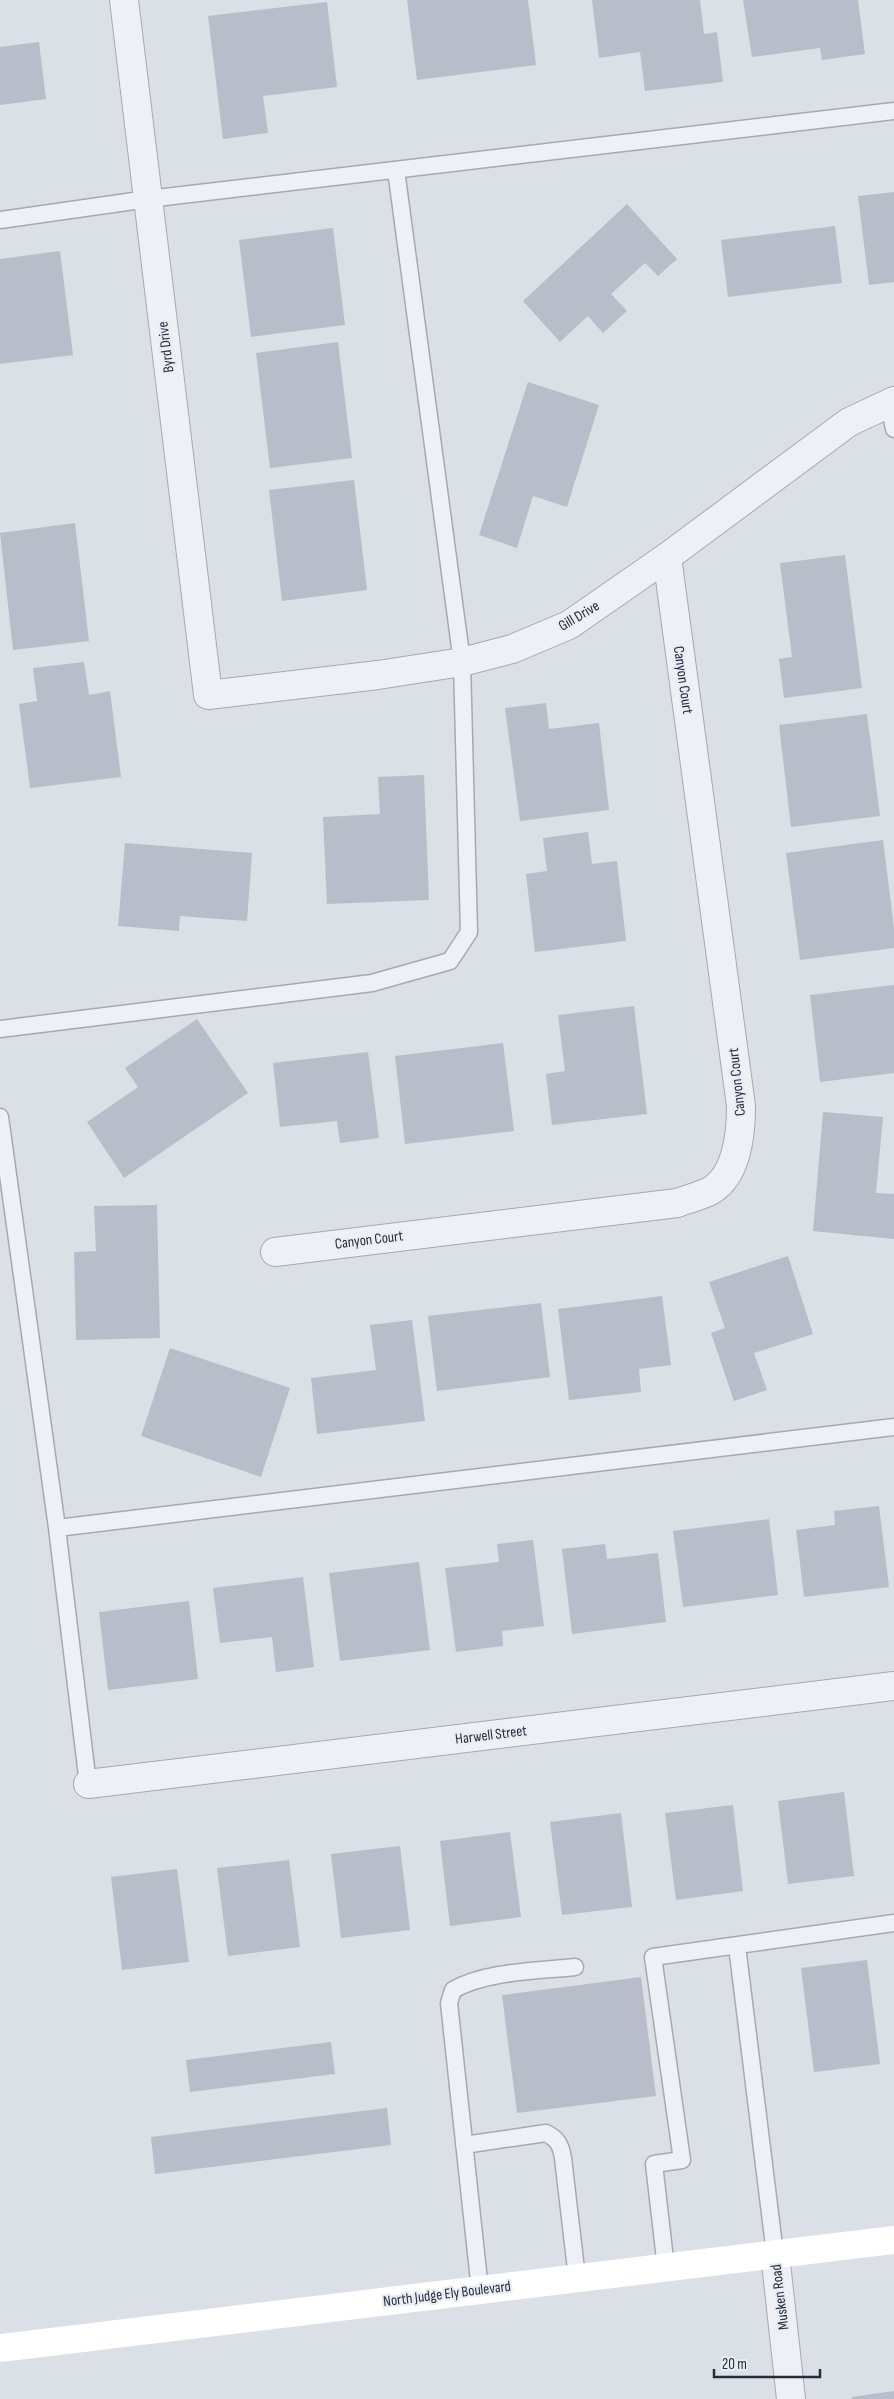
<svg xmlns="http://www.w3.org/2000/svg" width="894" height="2399" font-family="'Sofia Sans Condensed',sans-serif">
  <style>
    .building { fill: #b8bdc9 }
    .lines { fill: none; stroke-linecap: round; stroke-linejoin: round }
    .service-casing { stroke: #a4a9b3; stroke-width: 19 }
    .minor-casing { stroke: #a4a9b3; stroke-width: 30 }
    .service { stroke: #eef0f5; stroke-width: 16 }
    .minor { stroke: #eef0f5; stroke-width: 28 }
    .secondary { stroke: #fff; stroke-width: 28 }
    .labels { text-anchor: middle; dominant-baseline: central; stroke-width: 4.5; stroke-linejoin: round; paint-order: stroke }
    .street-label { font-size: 15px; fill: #252c3d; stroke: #eaeef4 }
  </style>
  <rect width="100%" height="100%" fill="#dbdfe6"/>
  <path class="building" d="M 407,0 L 528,0 L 536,65 L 417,80 Z
    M 592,0 L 700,0 L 704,34 L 717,32 L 723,82 L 645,91 L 640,52 L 599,58 Z
    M 743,0 L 858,0 L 865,54 L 822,60 L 820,48 L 752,57 Z
    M 327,2 L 337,87 L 263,96 L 268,133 L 223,139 L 208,16 Z
    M 39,42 L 46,99 L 0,105 L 0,47 Z
    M 894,192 L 894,282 L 869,285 L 858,196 Z
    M 627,204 L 677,259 L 658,276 L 645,263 L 611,294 L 627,311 L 603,333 L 588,316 L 560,342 L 523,301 Z
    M 835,226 L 842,283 L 728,297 L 721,240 Z
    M 333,228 L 345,325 L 251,337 L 239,240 Z
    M 60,251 L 73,355 L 0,364 L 0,259 Z
    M 338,342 L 352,458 L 270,468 L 256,353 Z
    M 528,382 L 599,405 L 567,507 L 533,496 L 517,548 L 479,535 Z
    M 354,480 L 367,590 L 282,601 L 269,490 Z
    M 75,523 L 89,641 L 13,650 L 0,533 Z
    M 845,555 L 862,688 L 784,698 L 779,659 L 792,657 L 780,563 Z
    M 84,662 L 89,695 L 110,691 L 121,777 L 30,788 L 19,704 L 37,701 L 33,668 Z
    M 546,703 L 549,729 L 599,723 L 609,810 L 520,821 L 505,708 Z
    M 867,714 L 880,816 L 791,827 L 779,725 Z
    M 424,775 L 429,900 L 327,904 L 323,817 L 380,814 L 378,777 Z
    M 588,832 L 592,864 L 617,861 L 626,941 L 535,952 L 526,874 L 547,871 L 543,838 Z
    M 883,840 L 894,928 L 894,948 L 800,960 L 786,853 Z
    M 125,843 L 252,853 L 247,921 L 180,916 L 179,931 L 118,926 Z
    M 894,985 L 894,1073 L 820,1082 L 810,995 Z
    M 634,1006 L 647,1114 L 552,1125 L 546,1074 L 565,1071 L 558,1015 Z
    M 197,1019 L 248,1093 L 124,1178 L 87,1122 L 138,1087 L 125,1068 Z
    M 503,1043 L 514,1131 L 405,1144 L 395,1056 Z
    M 368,1052 L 379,1138 L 340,1143 L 337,1121 L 280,1127 L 273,1063 Z
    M 823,1112 L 883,1117 L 876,1193 L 894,1194 L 894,1239 L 813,1231 Z
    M 157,1205 L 160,1338 L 76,1340 L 74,1252 L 96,1251 L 94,1206 Z
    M 788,1256 L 813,1334 L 754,1353 L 767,1390 L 734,1401 L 711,1333 L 725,1328 L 709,1282 Z
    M 662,1296 L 671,1365 L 639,1369 L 641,1392 L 569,1400 L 558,1309 Z
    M 541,1303 L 550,1377 L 437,1391 L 428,1316 Z
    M 412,1320 L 425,1421 L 317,1434 L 311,1378 L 376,1370 L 370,1325 Z
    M 170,1348 L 290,1388 L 261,1477 L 141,1436 Z
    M 879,1506 L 889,1587 L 804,1597 L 796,1530 L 835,1525 L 834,1511 Z
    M 769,1519 L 778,1595 L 683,1607 L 673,1531 Z
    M 533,1540 L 544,1626 L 502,1631 L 503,1646 L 456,1652 L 445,1568 L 499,1562 L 497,1544 Z
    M 605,1544 L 607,1559 L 658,1553 L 666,1622 L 572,1634 L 562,1549 Z
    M 419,1562 L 430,1650 L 340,1661 L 329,1573 Z
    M 303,1577 L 314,1667 L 276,1672 L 272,1637 L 220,1643 L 213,1588 Z
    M 189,1601 L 198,1679 L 108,1690 L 99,1612 Z
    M 844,1792 L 854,1876 L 788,1884 L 778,1801 Z
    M 733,1805 L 743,1891 L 676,1900 L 665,1813 Z
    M 621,1813 L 632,1907 L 562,1915 L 550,1822 Z
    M 510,1832 L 521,1917 L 450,1926 L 440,1841 Z
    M 400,1846 L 410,1930 L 341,1938 L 331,1854 Z
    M 289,1860 L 300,1947 L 228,1956 L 217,1868 Z
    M 177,1869 L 189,1962 L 122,1970 L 111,1877 Z
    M 867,1960 L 880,2064 L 814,2072 L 801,1968 Z
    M 641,1977 L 656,2096 L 517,2113 L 502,1995 Z
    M 331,2042 L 335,2074 L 190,2092 L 186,2060 Z
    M 387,2108 L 391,2145 L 155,2174 L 151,2137 Z
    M 894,2391 L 894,2399 L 852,2399 L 852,2397 Z"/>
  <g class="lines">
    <g class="service-casing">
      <path id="service" d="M 0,220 L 148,199 L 894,111
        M 889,403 L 894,429
        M 0,1029 L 372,983 L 450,961 L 469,932 L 462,662 L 396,170
        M 0,1117 L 57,1528 L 88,1784
        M 57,1528 L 894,1427
        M 737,1946 L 775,2254
        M 464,2145 L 546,2133 C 558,2139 561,2146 563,2158 L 577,2278
        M 666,2268 L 654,2164 L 682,2160 L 653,1957 L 894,1923
        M 480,2290 L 449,2003 L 453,1990 C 486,1971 538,1971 575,1967"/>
    </g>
    <g class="minor-casing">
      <path id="minor" d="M 124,0 L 208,695 L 378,675 L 462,662 L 512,649 L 569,625 L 667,557 L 849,422 L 894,401
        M 275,1252 L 677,1203 C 688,1199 700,1196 710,1191 C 737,1176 741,1133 741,1106 L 667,557
        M 88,1784 L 894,1686
        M 775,2254 L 791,2399"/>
    </g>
    <use href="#service" class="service"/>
    <use href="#minor" class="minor"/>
    <path class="secondary" d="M 0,2348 L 894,2240"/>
  </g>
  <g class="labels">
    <g class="street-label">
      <text transform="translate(166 347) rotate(-97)">Byrd Drive</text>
      <text transform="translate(579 616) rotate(-31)">Gill Drive</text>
      <text transform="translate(683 680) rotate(82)">Canyon Court</text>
      <text transform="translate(737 1082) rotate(-96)">Canyon Court</text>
      <text transform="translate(369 1240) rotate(-7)">Canyon Court</text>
      <text transform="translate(491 1735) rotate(-7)">Harwell Street</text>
      <text transform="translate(447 2294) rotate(-7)">North Judge Ely Boulevard</text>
      <text transform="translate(780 2297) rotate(-97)">Musken Road</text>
    </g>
  </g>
  <path d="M714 2369v8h106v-8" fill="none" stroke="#252c3d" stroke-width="2.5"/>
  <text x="722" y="2369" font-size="15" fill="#252c3d" stroke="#eaeef4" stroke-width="4" paint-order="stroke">20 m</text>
</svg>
